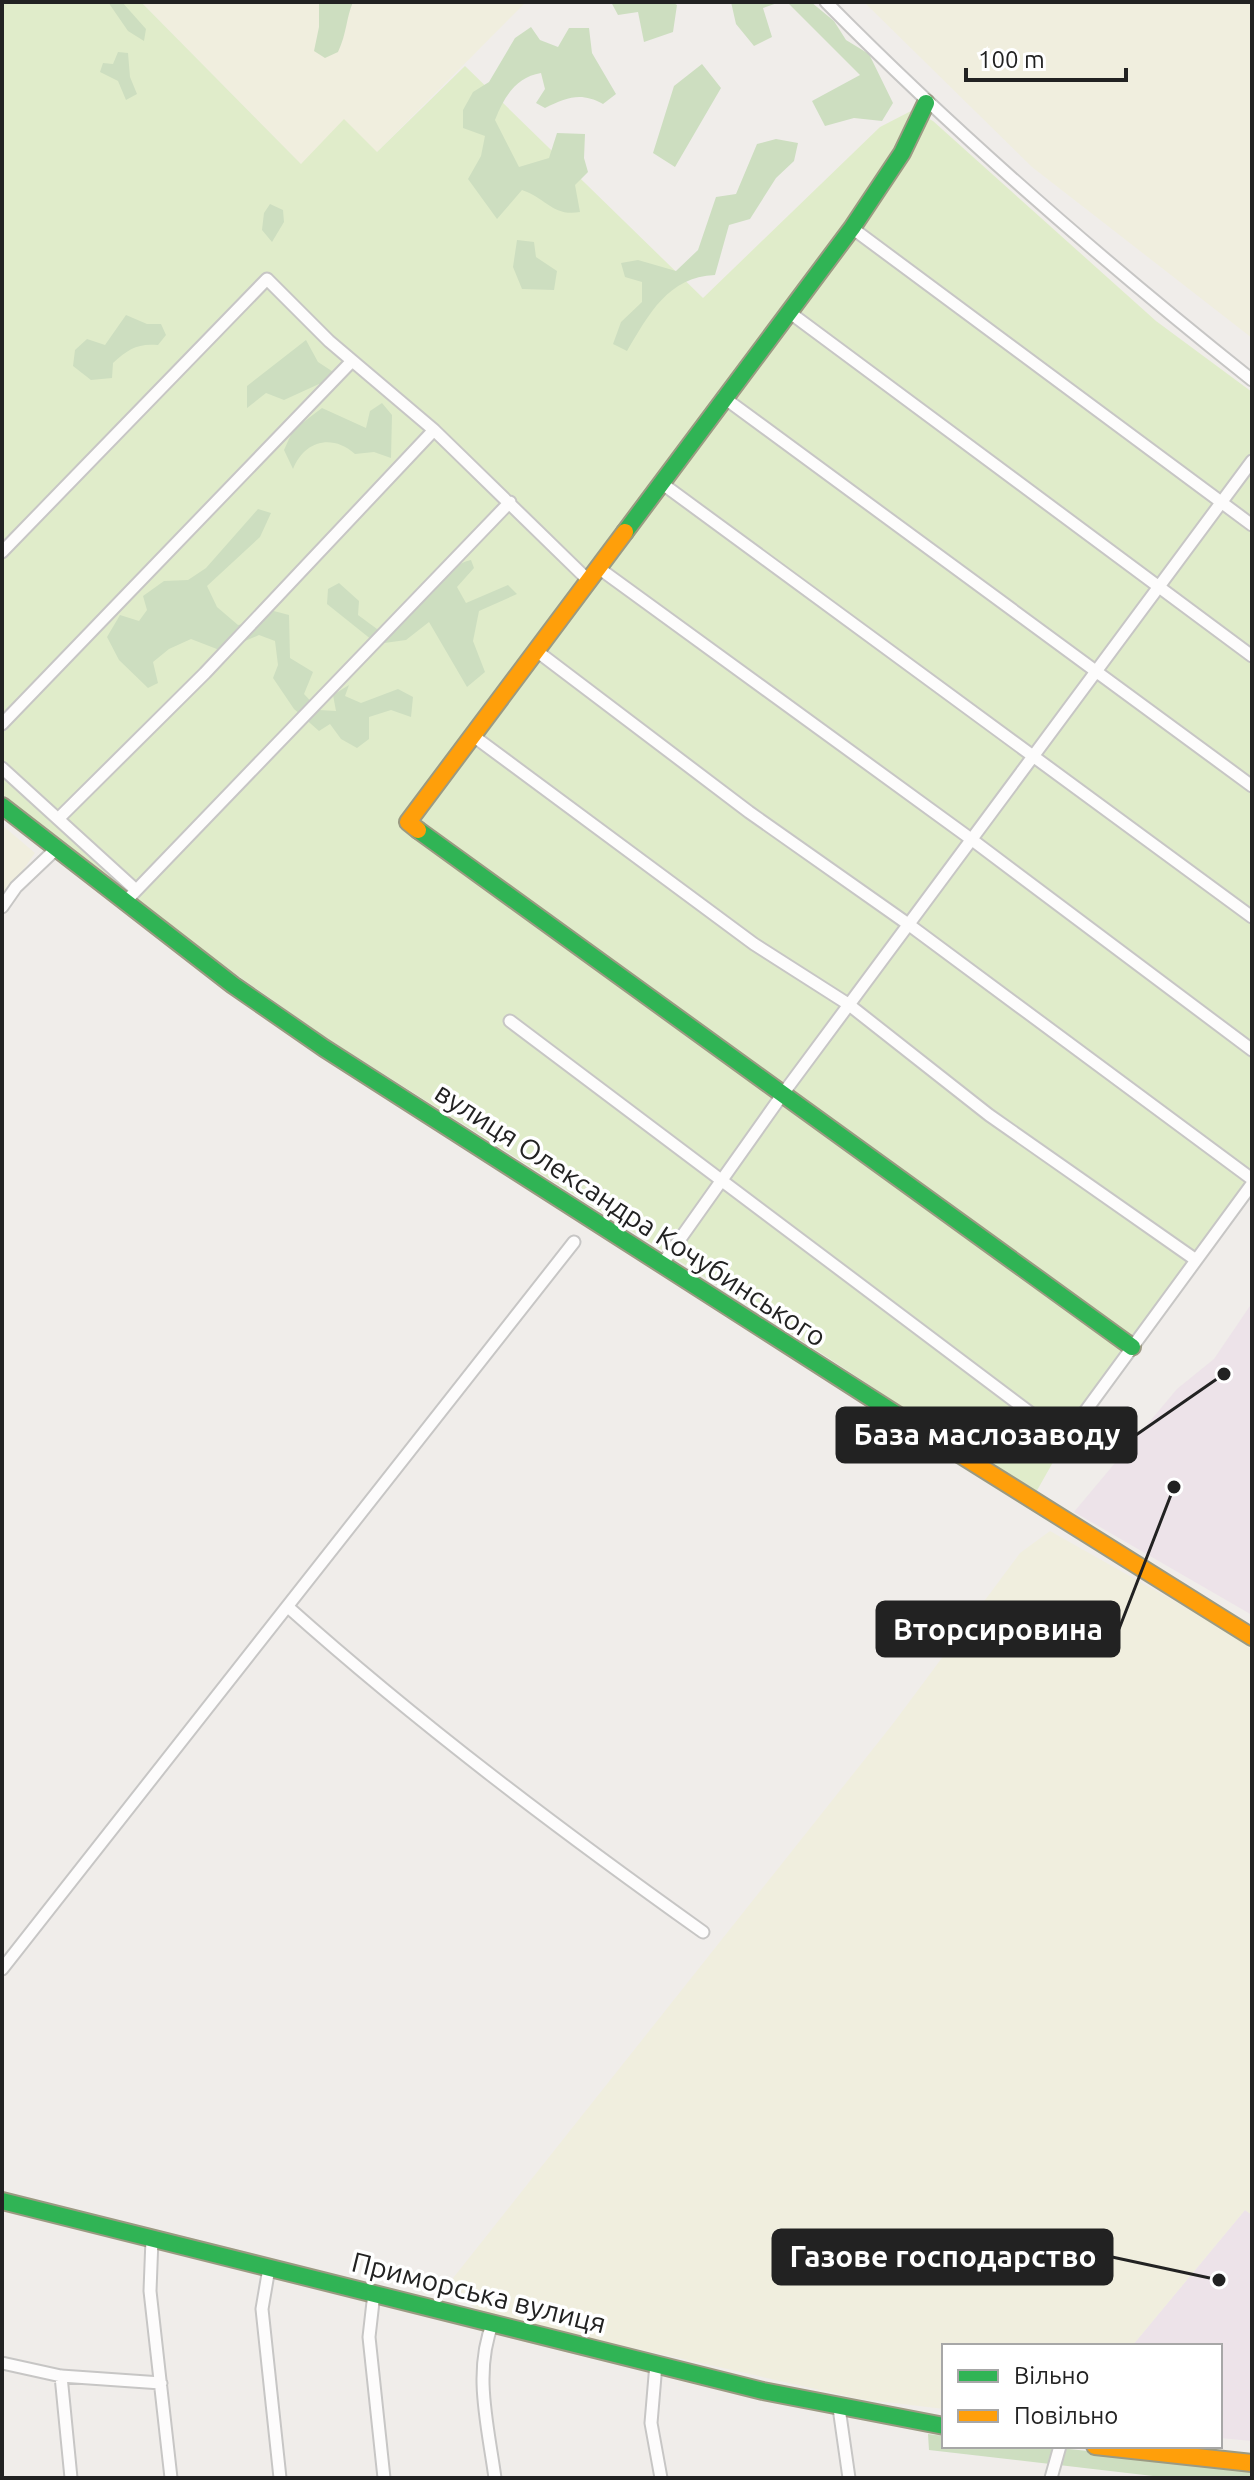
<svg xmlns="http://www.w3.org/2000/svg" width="1254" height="2480" font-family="Ubuntu,sans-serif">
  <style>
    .industrial { fill: #ede3e9 }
    .farmland { fill: #f0eede }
    .grass { fill: #e0ecca }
    .forest { fill: #cddec0 }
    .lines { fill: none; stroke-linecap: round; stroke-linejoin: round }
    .street-casing { stroke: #c7c6c5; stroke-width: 15 }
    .fast-casing { stroke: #9b9a82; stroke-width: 20 }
    .slow-casing { stroke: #9b9a82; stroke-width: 20 }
    .street { stroke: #fdfcfc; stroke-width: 11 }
    .fast { stroke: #30b455; stroke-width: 16 }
    .slow { stroke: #ff9f0a; stroke-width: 16 }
    .labels { text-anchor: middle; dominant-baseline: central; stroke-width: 7; stroke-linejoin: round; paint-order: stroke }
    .street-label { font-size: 28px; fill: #222; stroke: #fff }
    .leader { fill: none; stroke: #222; stroke-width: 3 }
    .callout-dot { fill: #222; stroke: #fff; stroke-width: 3 }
    .callout { fill: #222; stroke: #222; stroke-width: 3 }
    .callout-label { font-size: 30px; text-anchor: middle; font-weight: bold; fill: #fff }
  </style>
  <rect width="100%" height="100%" fill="#f0edea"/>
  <path class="industrial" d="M 1252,1303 L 1252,1615 L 1074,1512 L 1177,1389 L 1214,1359 Z
    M 1245,2210 L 1252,2215 L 1252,2441 L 1220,2438 L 1220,2346 L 1132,2346 Z"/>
  <path class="farmland" d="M 141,2 L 526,2 L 376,153 L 301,164 Z
    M 864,2 L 1252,2 L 1252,338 L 1032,167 Z
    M 2,825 L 35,853 L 2,900 Z
    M 1050,1531 L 1252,1645 L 1252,2215 L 1245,2210 L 1132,2346 L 944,2346 L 944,2409 L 860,2399 L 554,2330 L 478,2310 L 446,2287 L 892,1725 L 1020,1553 Z"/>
  <path class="grass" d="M 2,2 L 141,2 L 301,164 L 344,119 L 377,152 L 465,66 L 703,298 L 880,127 L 913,110 L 933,121 L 1156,321 L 1252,392 L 1252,1174 L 1087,1402 L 1035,1494 L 731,1294 L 325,1037 L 217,961 L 2,794 Z"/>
  <path class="forest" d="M 108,2 L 122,2 L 146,29 L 144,41 L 128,31 Z
    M 319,2 L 353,2 C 346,18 347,33 338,52 L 325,58 L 314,51 L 319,27 Z
    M 611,2 L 672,2 L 677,5 L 673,32 L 644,42 L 638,12 L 618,15 Z
    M 731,2 L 780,2 L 763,8 L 772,37 L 754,46 L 736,24 Z
    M 787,2 L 811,2 L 834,21 L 846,40 L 869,54 L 893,103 L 882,121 L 854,118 L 825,126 L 812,101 L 860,75 Z
    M 531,27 L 540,40 L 558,47 L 569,28 L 589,28 L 592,53 L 616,94 L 603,104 C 581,92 568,97 545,108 L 536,103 L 545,89 L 541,73 C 516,77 504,97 495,120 L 519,167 L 549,158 L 557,133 L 585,134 L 584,158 L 588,172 L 575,185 L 580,212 C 553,217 546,198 522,190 L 497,219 L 468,179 L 481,156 L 485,136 L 463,128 L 463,110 L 473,92 L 489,82 L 515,38 Z
    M 118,52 L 128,53 L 130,77 L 137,94 L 126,100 L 118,81 L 100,72 L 103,63 L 113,64 Z
    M 702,64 L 721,88 L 675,167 L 653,153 L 674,86 Z
    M 776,139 L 798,143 L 794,161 L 776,178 L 750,219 L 729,225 L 715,275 C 668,277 649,314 627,351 L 613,344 L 621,322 L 642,302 L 642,282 L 625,277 L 621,263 L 638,260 L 676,271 L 698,250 L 716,197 L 736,194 L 757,144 Z
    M 270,204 L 283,210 L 284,222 L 272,242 L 262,230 L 264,213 Z
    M 517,240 L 534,242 L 536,257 L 557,271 L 554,290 L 522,289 L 513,267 Z
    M 126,315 L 147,324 L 161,324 L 166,335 L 158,345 C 138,343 128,349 113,363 L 112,378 L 91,380 L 73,366 L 75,350 L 87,339 L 105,345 Z
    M 306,340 L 318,362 L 341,377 L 338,386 L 319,384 L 284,400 L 266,393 L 247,408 L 247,386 Z
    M 382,403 L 392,415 L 391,458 L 374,452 L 355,454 C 332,433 304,441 293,469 L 284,450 L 293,430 L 322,408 L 366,428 L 370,411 Z
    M 258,509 L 271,513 L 260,537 L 207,586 L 217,607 L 238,625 L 258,621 L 270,610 L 289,615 L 290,658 L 313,672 L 304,694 L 319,710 L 336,711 L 333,695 L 349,685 L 345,696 L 361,703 L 398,689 L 413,697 L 411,717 L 391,710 L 369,717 L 369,739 L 357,748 L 341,739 L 330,724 L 319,731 L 294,709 L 273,678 L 278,665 L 275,641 L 259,635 L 222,651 L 191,639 L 169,649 L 153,662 L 158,683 L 148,688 L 119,660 L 107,637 L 120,615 L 139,621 L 147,610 L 143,596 L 164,581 L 188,580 L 206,568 Z
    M 471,560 L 474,568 L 457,587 L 466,603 L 508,585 L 517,594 L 479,611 L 473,641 L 485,672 L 467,687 L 429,622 L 406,640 L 377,644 L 327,604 L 328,589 L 339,583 L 359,601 L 358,615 L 377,629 C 384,626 394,624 401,620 C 427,605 441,566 471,560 Z
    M 928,2434 L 944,2436 L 944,2446 L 1040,2446 L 1252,2468 L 1252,2478 L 1170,2478 L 929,2450 Z"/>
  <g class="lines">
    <g class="street-casing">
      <path id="street" d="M 826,2 C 960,138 1103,261 1252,380
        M 852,228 L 1252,525
        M 789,312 L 1252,656
        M 723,397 L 1252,786
        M 660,482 L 1252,917
        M 2,552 L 267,279 L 329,341 L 434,430 L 590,582
        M 600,569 L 971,839 L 1252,1050
        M 538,652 L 749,812 L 908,924 L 1252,1179
        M 2,724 L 352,361
        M 472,735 L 754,944 L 848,1004 L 989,1115 L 1196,1260
        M 2,768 L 136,890
        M 60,817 L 205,673 L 434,430
        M 125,902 L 510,502
        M 2,907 L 16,887 L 56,849
        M 510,1021 L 1065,1439 L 1252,1184
        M 663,1263 L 782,1095 L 1252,461
        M 288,1607 C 419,1724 560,1830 703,1932
        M 2,1969 L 574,1242
        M 152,2239 L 150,2291 L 171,2478
        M 269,2268 L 262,2309 L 280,2478
        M 374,2293 L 369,2337 L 384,2478
        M 493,2322 C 473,2372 488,2426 495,2478
        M 2,2363 L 61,2376 L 161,2383
        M 656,2364 L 651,2423 L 661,2478
        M 61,2376 L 71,2478
        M 839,2408 L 849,2478
        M 1051,2478 L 1060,2446"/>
    </g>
    <g class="fast-casing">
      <path id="fast" d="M 625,532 L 852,228 L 902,153 L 926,103
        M 2,806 L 233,985 L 324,1048 L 913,1425
        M 418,830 L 1132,1347
        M 2,2201 L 763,2391 L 944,2426"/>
    </g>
    <g class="slow-casing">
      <path id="slow" d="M 418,830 L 408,822 L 625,532
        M 913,1425 L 1252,1637
        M 1095,2446 L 1252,2463"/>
    </g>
    <use href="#street" class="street"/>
    <use href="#fast" class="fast"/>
    <use href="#slow" class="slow"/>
  </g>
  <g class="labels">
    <g class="street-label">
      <text transform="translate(631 1214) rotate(33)">вулиця Олександра Кочубинського</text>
      <text transform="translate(479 2292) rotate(14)">Приморська вулиця</text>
    </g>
  </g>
  <path class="leader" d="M1224 1374L1136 1435M1174 1487L1119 1629M1219 2280L1112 2257"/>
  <g class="callout-dot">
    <circle cx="1224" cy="1374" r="8"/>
    <circle cx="1174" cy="1487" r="8"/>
    <circle cx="1219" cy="2280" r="8"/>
  </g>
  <g class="callout">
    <rect x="837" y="1408" width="299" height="54" rx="8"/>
    <rect x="877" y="1602" width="242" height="54" rx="8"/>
    <rect x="773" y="2230" width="339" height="54" rx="8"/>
  </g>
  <g class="callout-label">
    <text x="987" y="1445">База маслозаводу</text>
    <text x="998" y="1640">Вторсировина</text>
    <text x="943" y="2267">Газове господарство</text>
  </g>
  <rect width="1254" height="2480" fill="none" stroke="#222222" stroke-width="8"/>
  <rect x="942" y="2344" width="280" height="104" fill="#ffffff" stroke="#a7a7a7" stroke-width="2"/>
  <rect x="958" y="2370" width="40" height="12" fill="#30b455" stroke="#a7a7a7" stroke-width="2"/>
  <text x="1014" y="2384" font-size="24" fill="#222222">Вільно</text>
  <rect x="958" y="2410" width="40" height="12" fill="#ff9f0a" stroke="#a7a7a7" stroke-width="2"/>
  <text x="1014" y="2424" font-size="24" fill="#222222">Повільно</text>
  <path d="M966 68v12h160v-12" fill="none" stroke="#222222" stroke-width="4"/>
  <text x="978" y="68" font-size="24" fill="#222222" stroke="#ffffff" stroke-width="6" paint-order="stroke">100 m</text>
</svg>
